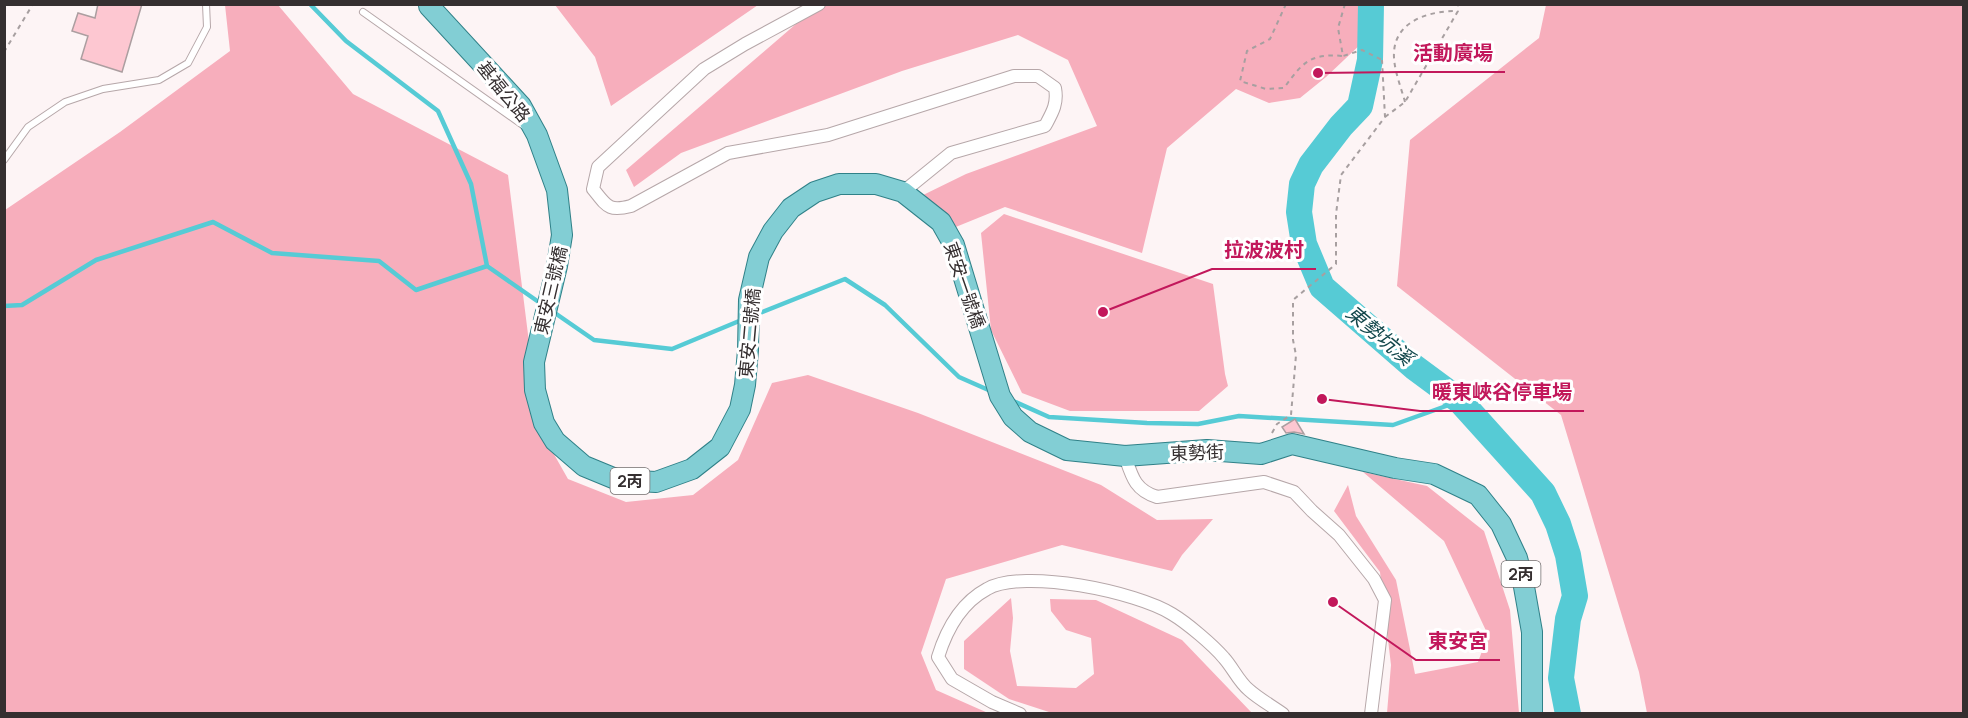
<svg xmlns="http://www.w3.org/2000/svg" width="1968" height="718" font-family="Manrope,'Noto Sans TC',sans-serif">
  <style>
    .green { fill: #f7aebc }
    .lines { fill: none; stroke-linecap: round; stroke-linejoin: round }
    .stream { stroke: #56cbd5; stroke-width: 4.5 }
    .river { stroke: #56cbd5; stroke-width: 26 }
    .building { fill: #fdc7d1; stroke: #ac9ea0; stroke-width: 1.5 }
    .lane-casing { stroke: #b6a7a9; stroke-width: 8 }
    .street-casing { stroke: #b6a7a9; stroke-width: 14 }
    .primary-casing { stroke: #308188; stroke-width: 22 }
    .path { stroke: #a79fa0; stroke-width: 2; stroke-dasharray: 4.5 4.5; stroke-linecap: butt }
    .lane { stroke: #fff; stroke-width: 6 }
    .street { stroke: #fff; stroke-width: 12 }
    .primary { stroke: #82ced4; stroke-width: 20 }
    .labels { text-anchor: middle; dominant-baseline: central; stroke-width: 6; stroke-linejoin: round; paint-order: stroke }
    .shield { fill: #fff; stroke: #726d6e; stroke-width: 1.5 }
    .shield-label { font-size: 16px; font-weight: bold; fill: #352f30 }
    .street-label { font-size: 18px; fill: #352f30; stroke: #fff }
    .water-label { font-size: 20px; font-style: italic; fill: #12474b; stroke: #fff }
    .leader { fill: none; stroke: #c2185b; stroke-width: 2 }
    .callout-dot { fill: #c2185b; stroke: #fff; stroke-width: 2 }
    .callout-label { font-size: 20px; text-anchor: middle; font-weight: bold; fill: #c2185b; stroke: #fff; stroke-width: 6; stroke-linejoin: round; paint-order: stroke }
  </style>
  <rect width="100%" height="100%" fill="#fdf4f5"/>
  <path class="green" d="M 225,5 L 278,5 L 353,94 L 508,175 L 535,390 L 547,442 L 568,479 L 626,502 L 693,495 L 738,460 L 772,383 L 808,375 L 918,413 L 1101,485 L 1157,520 L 1213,519 L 1182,555 L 1172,571 L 1062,545 L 946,579 L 921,653 L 936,690 L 988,713 L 5,714 L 5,210 L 120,132 L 230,51 Z
    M 555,5 L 758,5 L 611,106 L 595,57 Z
    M 818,5 L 1364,5 L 1363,42 L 1326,77 L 1300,98 L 1269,103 L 1236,89 L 1167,148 L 1142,253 L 1005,207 L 936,235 L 917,198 L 966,174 L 1097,126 L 1068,60 L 1018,35 L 902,71 L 681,153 L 634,187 L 626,170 Z
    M 1546,5 L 1963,5 L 1963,713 L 1647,713 L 1639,672 L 1561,415 L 1397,286 L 1410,140 L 1539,38 Z
    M 1004,214 L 1213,284 L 1225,374 L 1228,386 L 1199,411 L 1070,411 L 1022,393 L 991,330 L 981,233 Z
    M 1363,472 L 1427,486 L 1484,531 L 1510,610 L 1519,713 L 1387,713 L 1391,665 L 1380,572 L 1334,511 L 1348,485 L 1356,516 L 1396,580 L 1415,674 L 1478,662 L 1488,635 L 1444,541 Z
    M 1011,598 L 1013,618 L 1010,651 L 1017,686 L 1076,688 L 1094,674 L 1091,638 L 1066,630 L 1051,611 L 1050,599 L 1096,600 L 1182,640 L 1252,713 L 1052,713 L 1009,699 L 964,669 L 964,641 Z"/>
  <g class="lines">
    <path class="stream" d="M 310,4 L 346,41 L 438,111 L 471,184 L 487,266
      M 4,306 L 22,305 L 96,260 L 213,222 L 272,253 L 379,261 L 416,290 L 487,266 L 543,305
      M 552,311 L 594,340 L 672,349 L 744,319
      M 755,315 L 845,279 L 885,305 L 959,377 L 993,392
      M 1011,400 L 1049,417 L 1147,423 L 1198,424 L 1239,416 L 1393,425 L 1460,401"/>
    <path class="river" d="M 1371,4 L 1370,60 L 1360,106 L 1341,126 L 1311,165 L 1302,184 L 1299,212 L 1304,244 L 1322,287 L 1414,367 L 1460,401 L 1543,493 L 1558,524 L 1568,555 L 1575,596 L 1568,619 L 1561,678 L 1568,714"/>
  </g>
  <path class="building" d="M 98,4 L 142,4 L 122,72 L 81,59 L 88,36 L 72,31 L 78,13 L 95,18 Z
    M 1295,419 L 1304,434 L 1294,432 L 1286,433 L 1282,427 Z"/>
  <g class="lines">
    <g class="lane-casing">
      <path id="lane" d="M 363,12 L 524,126
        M 4,160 L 28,127 L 65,102 L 103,89 L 159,80 L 188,63 L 207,27 L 206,4"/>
    </g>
    <g class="street-casing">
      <path id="street" d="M 819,4 L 745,44 L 704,69 L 598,167 L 593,189 C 607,206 608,212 631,206 L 728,153 L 828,135 L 1014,76 L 1038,76 L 1055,88 C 1058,104 1052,113 1045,126 L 951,153 L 903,192
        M 1125,456 C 1132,477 1135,490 1157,497 L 1264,482 L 1294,492 L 1312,511 L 1339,535 L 1374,579 L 1385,600 L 1371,714
        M 1020,714 L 992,702 L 952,679 L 938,657 C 946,631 961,603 987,589 C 1024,568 1137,592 1172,614 C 1187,623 1213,645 1224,658 C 1233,668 1239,682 1249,690 C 1259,699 1272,706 1283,714"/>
    </g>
    <g class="primary-casing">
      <path id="primary" d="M 429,6 L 521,106 L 537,135 L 557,190 L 562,235 L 557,266 L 534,362 L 535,390 L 544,423 L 555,441 L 584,466 L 618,480 L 656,482 L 692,469 L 720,447 L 740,409 L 745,385 L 748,350 L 749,300 L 759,257 L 773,231 L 791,208 L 815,192 L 839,184 L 876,184 L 903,192 L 941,222 L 954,245 L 1000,396 L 1013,417 L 1030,432 L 1067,450 L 1125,456 L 1207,450 L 1261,454 L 1292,444 L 1395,468 L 1434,474 L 1478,495 L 1501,524 L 1517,558 L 1523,581 L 1532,632 L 1532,714"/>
    </g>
    <path class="path" d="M 1286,4 L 1270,39 L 1247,51 L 1240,81 L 1266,89 L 1284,88 C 1302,63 1310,53 1343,56
      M 1345,4 L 1338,28 L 1343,56 L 1362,50 L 1382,60
      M 4,52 L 33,4
      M 1405,102 C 1401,87 1393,68 1394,52 C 1396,20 1430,11 1457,11
      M 1385,117 L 1405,102 L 1458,11 L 1458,4
      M 1272,433 L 1277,424 L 1291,415 L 1296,355 L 1293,340 L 1293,300 L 1336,264 L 1336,214 L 1341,175 L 1385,117 L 1382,60"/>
    <use href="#lane" class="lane"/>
    <use href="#street" class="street"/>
    <use href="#primary" class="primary"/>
  </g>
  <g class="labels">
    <g class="shield">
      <rect x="610.5" y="468" width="39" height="26" rx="4.5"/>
      <rect x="1501.5" y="561" width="39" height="26" rx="4.5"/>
    </g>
    <g class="shield-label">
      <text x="630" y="481">2丙</text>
      <text x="1521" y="574">2丙</text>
    </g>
    <g class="street-label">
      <text transform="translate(504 91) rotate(51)">基福公路</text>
      <text transform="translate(965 285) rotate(71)">東安一號橋</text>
      <text transform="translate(550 290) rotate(-77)">東安三號橋</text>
      <text transform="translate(749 333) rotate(-85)">東安二號橋</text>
      <text transform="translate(1197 452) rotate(-2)">東勢街</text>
    </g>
    <g class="water-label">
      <text transform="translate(1380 335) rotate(40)">東勢坑溪</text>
    </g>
  </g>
  <path class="leader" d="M1318 73L1401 72H1505M1103 312L1212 269H1316M1322 399L1420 411H1584M1333 602L1416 660H1500"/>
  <g class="callout-dot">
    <circle cx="1318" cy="73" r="6"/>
    <circle cx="1103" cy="312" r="6"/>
    <circle cx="1322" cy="399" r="6"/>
    <circle cx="1333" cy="602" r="6"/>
  </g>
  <g class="callout-label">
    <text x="1453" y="60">活動廣場</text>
    <text x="1264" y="257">拉波波村</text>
    <text x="1502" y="399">暖東峽谷停車場</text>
    <text x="1458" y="648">東安宮</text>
  </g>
  <rect width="1968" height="718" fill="none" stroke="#352f30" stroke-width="12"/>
</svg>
